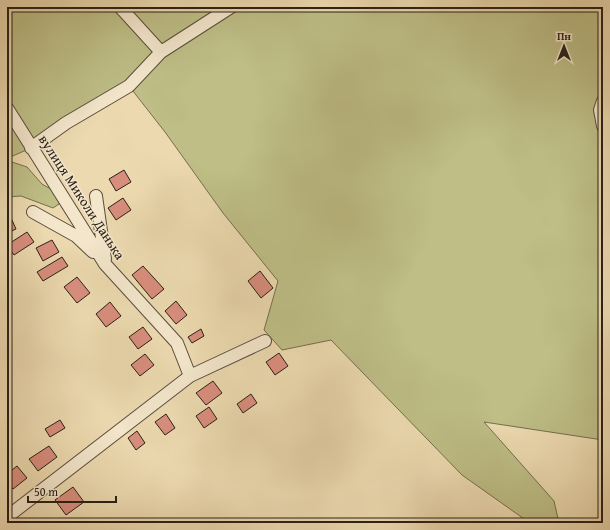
<svg xmlns="http://www.w3.org/2000/svg" width="610" height="530" font-family="'Gentium Book Plus',serif">
  <style>
    .green { fill: #bebe86; stroke: #746f4f }
    .building { fill: #d88e7d; stroke: #2a2018 }
    .lines { fill: none; stroke-linecap: round; stroke-linejoin: round }
    .minor-casing { stroke: #5a4e3e; stroke-width: 14 }
    .minor { stroke: #f3e6cb; stroke-width: 12 }
    .labels { text-anchor: middle; dominant-baseline: central; stroke-width: 3; stroke-linejoin: round; paint-order: stroke }
    .street-label { font-size: 14px; fill: #2a2018; stroke: #f3e6cb }
  </style>
  <rect width="100%" height="100%" fill="#ecd9af"/>
  <filter id="stains"><feTurbulence type="fractalNoise" baseFrequency=".005" numOctaves="4"/><feColorMatrix values="0 0 0 0 .2 0 0 0 0 .09 0 0 0 0 .02 0 0 0 .5 -.17"/></filter>
  <radialGradient id="worn" r=".72"><stop offset=".6" stop-color="#630" stop-opacity="0"/><stop offset="1" stop-color="#630" stop-opacity=".3"/></radialGradient>
  <path class="green" d="M 7,7 L 603,7 L 603,440 L 484,422 L 554,501 L 559,523 L 528,523 L 527,521 L 462,475 L 331,340 L 282,350 L 264,330 L 278,281 L 223,213 L 165,132 L 129,86 L 31,148 L 8,158 L 9,161 L 27,167 L 42,184 L 54,191 L 59,197 L 59,204 L 53,208 L 21,196 L 7,197 Z"/>
  <path class="building" d="M 124,170 L 131,182 L 116,191 L 109,179 Z
    M 123,198 L 131,210 L 116,220 L 108,208 Z
    M 7,209 L 16,229 L 7,233 Z
    M 27,232 L 34,242 L 14,255 L 7,245 Z
    M 52,240 L 59,252 L 43,261 L 36,248 Z
    M 62,257 L 68,266 L 43,281 L 37,272 Z
    M 143,266 L 164,289 L 152,299 L 132,275 Z
    M 260,271 L 273,288 L 261,298 L 248,281 Z
    M 77,277 L 90,293 L 77,303 L 64,287 Z
    M 176,301 L 187,315 L 176,324 L 165,311 Z
    M 110,302 L 121,316 L 106,327 L 96,314 Z
    M 143,327 L 152,339 L 138,349 L 129,337 Z
    M 201,329 L 204,336 L 192,343 L 188,337 Z
    M 279,353 L 288,366 L 275,375 L 266,362 Z
    M 145,354 L 154,365 L 140,376 L 131,365 Z
    M 213,381 L 222,393 L 206,405 L 196,393 Z
    M 251,394 L 257,403 L 243,413 L 237,404 Z
    M 209,407 L 217,419 L 204,428 L 196,416 Z
    M 166,414 L 175,428 L 165,435 L 155,422 Z
    M 60,420 L 65,428 L 50,437 L 45,429 Z
    M 137,431 L 145,443 L 136,450 L 128,438 Z
    M 49,446 L 57,457 L 38,471 L 29,459 Z
    M 17,466 L 27,478 L 13,489 L 7,482 L 7,474 Z
    M 73,487 L 84,502 L 66,515 L 55,500 Z"/>
  <g class="lines">
    <g class="minor-casing">
      <path id="minor" d="M 120,7 L 161,52
        M 603,101 L 600,110 L 603,126
        M 7,108 L 105,264 L 177,343 L 190,376
        M 31,148 L 66,123 L 129,86 L 161,52 L 231,7
        M 96,196 L 105,259
        M 33,212 L 76,236 L 93,252
        M 7,517 L 190,376 L 265,341"/>
    </g>
    <use href="#minor" class="minor"/>
  </g>
  <g class="labels">
    <g class="street-label">
      <text transform="translate(82 197) rotate(57)">вулиця Миколи Данька</text>
    </g>
  </g>
  <rect width="610" height="530" fill="none" stroke="#ecd9af" stroke-width="24"/>
  <rect x="8" y="8" width="594" height="514" fill="none" stroke="#2a2018" stroke-width="2"/>
  <rect x="12" y="12" width="586" height="506" fill="none" stroke="#2a2018"/>
  <g transform="translate(564 46)" stroke="#f3e6cb" stroke-width="3" paint-order="stroke">
  <path d="M0-3L7 15L0 10L-7 15Z" fill="#2a2018"/>
  <text y="-6" font-size="11" font-weight="bold" text-anchor="middle" fill="#2a2018">Пн</text>
  </g>
  <path d="M28 496v6h88v-6" fill="none" stroke="#2a2018" stroke-width="2"/>
  <text x="34" y="496" font-size="12" fill="#2a2018" stroke="#f3e6cb" stroke-width="3" paint-order="stroke">50 m</text>
  <rect width="100%" height="100%" filter="url(#stains)"/>
  <rect width="100%" height="100%" fill="url(#worn)"/>
</svg>
